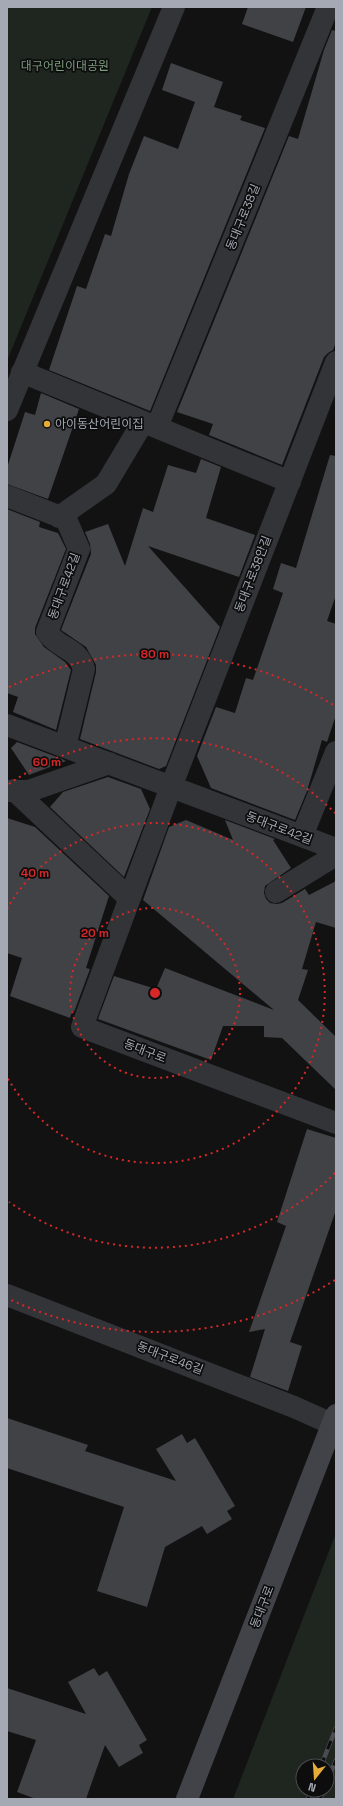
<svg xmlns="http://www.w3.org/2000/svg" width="343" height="1806" font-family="'Space Grotesk','Noto Sans KR',sans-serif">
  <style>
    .green { fill: #1e261f; fill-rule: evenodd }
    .building { fill: #414246 }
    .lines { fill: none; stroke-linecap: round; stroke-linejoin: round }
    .minor { stroke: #333438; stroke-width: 22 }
    .secondary { stroke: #414348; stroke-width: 22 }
    .rail-casing { stroke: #4a4c51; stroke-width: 4.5 }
    .rail { stroke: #0d0d0e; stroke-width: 3; stroke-dasharray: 9; stroke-linecap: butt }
    .ring { fill: none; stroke: #d62828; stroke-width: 2; stroke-dasharray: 2 4 }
    .poi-dot { fill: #e6ac37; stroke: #0d0d0e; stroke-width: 1.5 }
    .labels { text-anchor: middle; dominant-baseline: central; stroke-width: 3.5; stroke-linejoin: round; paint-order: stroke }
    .park-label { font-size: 12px; fill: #7c9d7e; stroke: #0d0d0e }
    .street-label { font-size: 12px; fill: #a4a9b3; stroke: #0d0d0e }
    .poi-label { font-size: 12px; fill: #a4a9b3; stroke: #0d0d0e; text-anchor: start }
    .centre { fill: #d62828; stroke: #0d0d0e; stroke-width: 2 }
    .ring-label { font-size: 12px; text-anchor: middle; font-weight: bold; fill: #d62828; stroke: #0d0d0e; stroke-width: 3.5; stroke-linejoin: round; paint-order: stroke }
  </style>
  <rect width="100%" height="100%" fill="#121213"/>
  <path class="green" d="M 7,7 L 152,7 L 7,361 Z
    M 336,1533 L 336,1799 L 233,1799 ZM 303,1766 L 327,1766 L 327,1790 L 303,1790 Z"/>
  <path class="building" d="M 248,7 L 306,7 L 293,42 L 242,24 Z
    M 332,30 L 336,31 L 336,342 L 333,350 L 328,353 L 324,357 L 282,465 L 209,435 L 213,424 L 177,412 L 289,136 L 298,139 L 324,50 Z
    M 171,63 L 223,82 L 214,107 L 242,116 L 240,120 L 265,128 L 150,411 L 49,370 L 77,286 L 86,289 L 105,234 L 111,236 L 129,174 L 144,136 L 178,149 L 195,102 L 162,90 Z
    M 41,393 L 79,409 L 48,499 L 7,484 L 7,468 L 25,412 L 35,415 Z
    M 330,455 L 336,456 L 336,595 L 327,621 L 336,624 L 336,715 L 327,742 L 322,740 L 307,791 L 295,820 L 211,788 L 197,756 L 216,707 L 235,713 L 246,678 L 253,680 L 283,593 L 273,589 L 281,563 L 296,568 Z
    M 201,459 L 221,467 L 206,518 L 255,535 L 239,577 L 148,546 L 220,627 L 166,766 L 159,769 L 80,739 L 96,672 L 96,665 L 86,647 L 61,630 L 91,554 L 90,544 L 85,532 L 108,524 L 125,566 L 143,508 L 153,512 L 168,465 L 196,473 Z
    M 7,509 L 40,522 L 39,527 L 58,533 L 66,549 L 35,628 L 35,634 L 44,647 L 65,662 L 71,670 L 56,730 L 13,712 L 18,697 L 7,693 Z
    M 17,742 L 62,759 L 66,761 L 29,775 L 11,748 Z
    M 108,777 L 141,789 L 150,809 L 124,877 L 50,807 L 63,792 Z
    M 7,818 L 35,827 L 109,896 L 86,968 L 90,969 L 74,1012 L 72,1011 L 70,1018 L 10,996 L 22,958 L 7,953 Z
    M 186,820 L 233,840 L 225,820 L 275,839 L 273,840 L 291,868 L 265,886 L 264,893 L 266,899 L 270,903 L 277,904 L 282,903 L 305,889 L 309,895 L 336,881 L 336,928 L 316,922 L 302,969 L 308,970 L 298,1000 L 336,1037 L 336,1090 L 282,1038 L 264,1037 L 264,1026 L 223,1026 L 211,1060 L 98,1019 L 114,976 L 156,989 L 165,968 L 274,1010 L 143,900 L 169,827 Z
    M 307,1129 L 336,1138 L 336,1210 L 290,1342 L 302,1346 L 288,1391 L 250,1377 L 265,1329 L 249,1332 L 286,1226 L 277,1222 Z
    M 7,1418 L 88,1445 L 85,1451 L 176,1481 L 156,1449 L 182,1434 L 187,1443 L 195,1438 L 235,1506 L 227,1511 L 232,1519 L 207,1534 L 202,1526 L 165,1547 L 147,1607 L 97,1591 L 124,1507 L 7,1468 Z
    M 94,1668 L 99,1676 L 107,1671 L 147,1740 L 139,1745 L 143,1753 L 119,1767 L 105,1745 L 86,1799 L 36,1799 L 17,1792 L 36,1740 L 7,1731 L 7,1688 L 86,1714 L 68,1682 Z"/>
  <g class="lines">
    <path class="minor" d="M 336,362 L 171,787 L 82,1027 L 336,1123
      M 22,372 L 290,482
      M 7,410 L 174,7
      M 157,427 L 328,7
      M 7,496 L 66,519 L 79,549 L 47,632 C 59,650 78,647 84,669 L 65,747
      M 59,517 L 106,484 L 143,422
      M 7,725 L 336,849
      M 14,790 L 129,898
      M 7,791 L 29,791 L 109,763
      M 302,836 L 336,752
      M 276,892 L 336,855
      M 7,1295 L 294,1407 L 332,1424"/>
    <path class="secondary" d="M 187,1799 L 336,1415"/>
    <g class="rail-casing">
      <path id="rail" d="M 321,1766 L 336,1728
        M 327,1782 L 336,1760
        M 308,1799 L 312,1790
        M 320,1799 L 324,1790"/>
    </g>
    <use href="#rail" class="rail"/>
  </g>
  <g class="ring">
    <circle cx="155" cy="993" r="85"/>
    <path d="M7 909A170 170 0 1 1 7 1077"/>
    <path d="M335 1173A255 255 0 0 1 9 1202M9 784A255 255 0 0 1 335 813"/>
    <path d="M335 1280A339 339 0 0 1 9 1299M9 687A339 339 0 0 1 335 706"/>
  </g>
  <circle class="poi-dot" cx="47" cy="424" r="4"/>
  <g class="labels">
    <g class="park-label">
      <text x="65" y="66">대구어린이대공원</text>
    </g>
    <g class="street-label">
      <text transform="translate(243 217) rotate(-68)">동대구로38길</text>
      <text transform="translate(253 574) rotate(-69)">동대구로38안길</text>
      <text transform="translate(64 586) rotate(-70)">동대구로42길</text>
      <text transform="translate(279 828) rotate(21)">동대구로42길</text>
      <text transform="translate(145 1051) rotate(21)">동대구로</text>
      <text transform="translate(170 1358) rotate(21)">동대구로46길</text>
      <text transform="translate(262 1607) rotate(-69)">동대구로</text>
    </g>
    <g class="poi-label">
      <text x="55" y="424">아이동산어린이집</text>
    </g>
  </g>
  <circle cx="155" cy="993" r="6" class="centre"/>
  <g class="ring-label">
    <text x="155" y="658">80 m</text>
    <text x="47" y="766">60 m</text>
    <text x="35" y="877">40 m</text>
    <text x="95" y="937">20 m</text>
  </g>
  <rect width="343" height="1806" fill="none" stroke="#a4a9b3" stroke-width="16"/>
  <g transform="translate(315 1778) rotate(197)"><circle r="19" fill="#0d0d0e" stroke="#494b50"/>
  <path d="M0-3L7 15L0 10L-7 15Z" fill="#e6ac37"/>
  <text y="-6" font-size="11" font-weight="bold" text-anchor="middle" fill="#a4a9b3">N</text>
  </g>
</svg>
